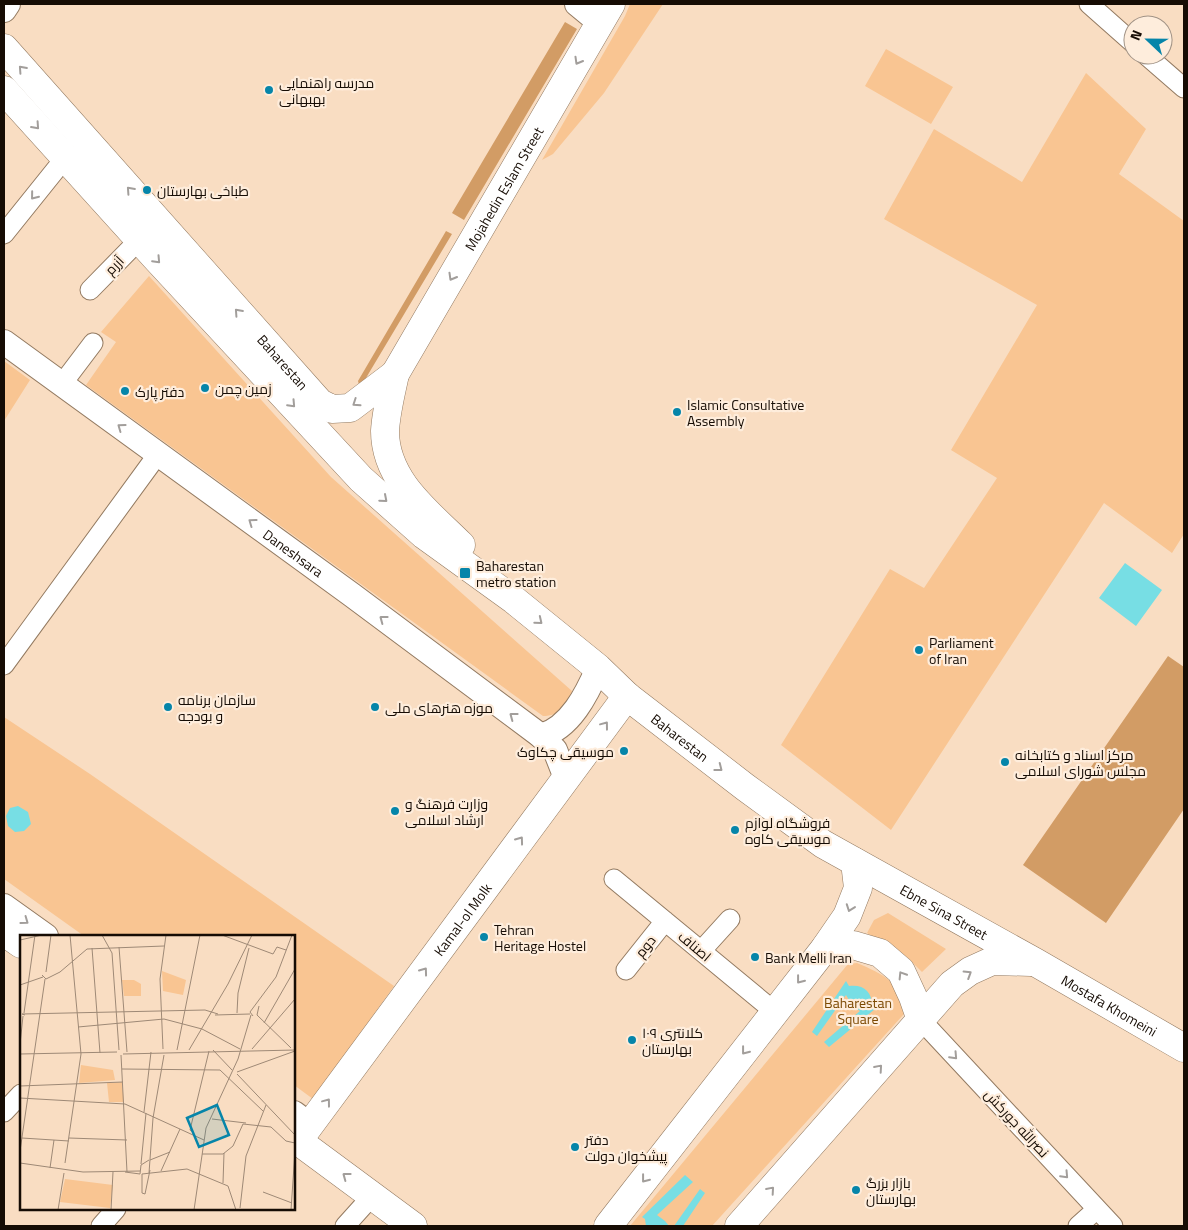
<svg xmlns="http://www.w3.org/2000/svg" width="1188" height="1230" font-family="'Titillium Web',Cairo,sans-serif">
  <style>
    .green { fill: #f9c592 }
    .forest { fill: #d29c65 }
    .water { fill: #77dee4 }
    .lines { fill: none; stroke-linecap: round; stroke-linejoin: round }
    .minor-casing { stroke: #937a61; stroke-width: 21 }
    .tertiary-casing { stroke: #937a61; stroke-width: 26 }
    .secondary-casing { stroke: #937a61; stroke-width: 29 }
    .primary-casing { stroke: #937a61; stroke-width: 29 }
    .minor { stroke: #fff; stroke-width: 19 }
    .tertiary { stroke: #fff; stroke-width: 24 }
    .secondary { stroke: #fff; stroke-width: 28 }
    .primary { stroke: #fff; stroke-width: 28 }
    .oneway { stroke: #a29e9b }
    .poi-dot { fill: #0685a9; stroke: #feeddc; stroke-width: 2 }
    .labels { text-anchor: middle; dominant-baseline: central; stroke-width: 4.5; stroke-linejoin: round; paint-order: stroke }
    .poi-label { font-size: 14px; fill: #160c04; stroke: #feeddc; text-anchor: start }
    .street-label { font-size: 14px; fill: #160c04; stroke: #feeddc }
    .park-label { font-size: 14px; fill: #7b4800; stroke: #feeddc }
    .inset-road { fill: none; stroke: #9e8976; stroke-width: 1 }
    .view { fill: #0685a9; fill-opacity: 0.15; stroke: #0685a9; stroke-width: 2.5 }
    .inset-edge { fill: none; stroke: #160c04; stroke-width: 2.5 }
  </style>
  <rect width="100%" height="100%" fill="#f9ddc2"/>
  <path class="green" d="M 630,4 L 663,4 L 604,93 L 553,154 L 542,160 L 625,16 Z
    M 886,49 L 953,87 L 931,124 L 865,86 Z
    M 1086,73 L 1146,129 L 1119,174 L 1184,221 L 1184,534 L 1172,553 L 1104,503 L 891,830 L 781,745 L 890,569 L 924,588 L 997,478 L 951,450 L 1037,305 L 884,219 L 934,129 L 1022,182 Z
    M 149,276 L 331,477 L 572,691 C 568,707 559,716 543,716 L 86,385 L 116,342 L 101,332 Z
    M 4,361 L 30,380 L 4,421 Z
    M 4,717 L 90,774 L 394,986 L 313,1099 L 294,1085 L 294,936 L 84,936 L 4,879 Z
    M 888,913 L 946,949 L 922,972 L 908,958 L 867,933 L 874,920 Z
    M 857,963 C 883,974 903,983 904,1014 L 712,1226 L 630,1226 L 848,964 Z"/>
  <path class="forest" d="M 565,22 L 577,29 L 464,220 L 452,213 Z
    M 446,231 L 452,234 L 360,388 L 358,381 Z
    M 1168,656 L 1184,667 L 1184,809 L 1106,923 L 1023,865 Z"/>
  <path class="water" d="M 1125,563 L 1162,590 L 1136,626 L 1099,598 Z
    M 18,806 L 28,812 L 31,824 L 24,831 L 15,832 L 8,826 L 6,816 L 10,808 Z
    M 846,981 L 849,986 C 864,984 873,992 872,1008 L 875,1009 L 829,1047 L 824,1042 L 860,1011 L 852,1005 L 846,995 L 817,1036 L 812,1032 Z
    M 685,1175 L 693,1182 L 657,1215 L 665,1221 L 669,1226 L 646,1226 L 645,1219 L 642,1217 Z
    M 700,1189 L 705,1193 L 683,1226 L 674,1226 Z"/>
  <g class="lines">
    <g class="minor-casing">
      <path id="minor" d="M 1089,4 L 1133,43
        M 1146,55 L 1184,88
        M 4,234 L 65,158
        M 90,290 L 139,240
        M 62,384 L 93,343
        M 4,665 L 158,454
        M 614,879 L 775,1012
        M 701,951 L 730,919
        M 626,970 L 665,921
        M 921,1020 L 1113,1226
        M 4,1112 L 21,1094
        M 101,1226 L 116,1209
        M 345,1226 L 372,1196
        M 1078,1226 L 1097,1209"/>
    </g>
    <g class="tertiary-casing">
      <g id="tertiary">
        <path d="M 577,4 L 600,23"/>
        <path d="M 4,10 L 8,4"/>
        <path id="s1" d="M 4,342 L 352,595 L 541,736 L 555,750 L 566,778"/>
        <path d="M 541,736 C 570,728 587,694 598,668"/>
        <path d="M 4,906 L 46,936"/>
        <path d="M 294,1113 L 310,1125"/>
      </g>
    </g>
    <g class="secondary-casing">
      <g id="secondary">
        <path d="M 4,932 L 21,944"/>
        <path d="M 294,1138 L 413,1226"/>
        <path id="s2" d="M 298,1141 L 627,696"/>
      </g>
    </g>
    <g class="primary-casing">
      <g id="primary">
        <path id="s3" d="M 4,48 L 320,403 L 332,409 L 350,408 L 395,374"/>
        <path id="s4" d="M 4,90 L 155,257 L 361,479 L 424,535 L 514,600 L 598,668 L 627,696 L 745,787 L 823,844 L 1035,962 L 1184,1048"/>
        <path id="s5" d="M 461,545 C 429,513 385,481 385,431 C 386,412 391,393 395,374 L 611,4"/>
        <path d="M 825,948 L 853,945 L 880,953 L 901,971 L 913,997 L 921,1020"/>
        <path d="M 608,1226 L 825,948 L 847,916 L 858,888 L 855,862"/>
        <path d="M 739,1226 L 952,984 L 970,971 L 992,961 L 1031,962"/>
      </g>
    </g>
    <use href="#minor" class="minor"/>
    <use href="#tertiary" class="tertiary"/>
    <use href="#secondary" class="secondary"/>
    <use href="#primary" class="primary"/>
  </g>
  <defs><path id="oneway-chevron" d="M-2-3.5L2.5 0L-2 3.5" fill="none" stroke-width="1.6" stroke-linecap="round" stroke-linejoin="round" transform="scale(1.25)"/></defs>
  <g class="oneway">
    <use href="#oneway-chevron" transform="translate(578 61) rotate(120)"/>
    <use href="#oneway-chevron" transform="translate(22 69) rotate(-132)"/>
    <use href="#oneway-chevron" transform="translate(36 126) rotate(48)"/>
    <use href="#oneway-chevron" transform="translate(130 190) rotate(-132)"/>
    <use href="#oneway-chevron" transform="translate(34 196) rotate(129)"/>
    <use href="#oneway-chevron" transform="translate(157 260) rotate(47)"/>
    <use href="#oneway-chevron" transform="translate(452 277) rotate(120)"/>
    <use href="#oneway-chevron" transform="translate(238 312) rotate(-132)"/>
    <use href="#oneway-chevron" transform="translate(356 403) rotate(146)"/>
    <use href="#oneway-chevron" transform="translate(292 404) rotate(47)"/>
    <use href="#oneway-chevron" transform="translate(121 427) rotate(-144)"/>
    <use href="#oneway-chevron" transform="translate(384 499) rotate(41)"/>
    <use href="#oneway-chevron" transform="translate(252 522) rotate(-144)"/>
    <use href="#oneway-chevron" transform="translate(383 619) rotate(-143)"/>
    <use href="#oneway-chevron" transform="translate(539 621) rotate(39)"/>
    <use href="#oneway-chevron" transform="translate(513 716) rotate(-143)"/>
    <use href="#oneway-chevron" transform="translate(605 725) rotate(-53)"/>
    <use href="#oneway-chevron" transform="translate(719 768) rotate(38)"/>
    <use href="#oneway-chevron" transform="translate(520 840) rotate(-54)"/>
    <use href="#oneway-chevron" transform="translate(850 908) rotate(110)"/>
    <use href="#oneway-chevron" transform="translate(25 921) rotate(36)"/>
    <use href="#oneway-chevron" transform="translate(424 971) rotate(-54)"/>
    <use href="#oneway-chevron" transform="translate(968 974) rotate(-32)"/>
    <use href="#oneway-chevron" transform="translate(902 975) rotate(-122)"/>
    <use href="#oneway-chevron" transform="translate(800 980) rotate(128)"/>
    <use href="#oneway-chevron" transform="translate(745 1051) rotate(128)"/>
    <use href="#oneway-chevron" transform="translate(954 1056) rotate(47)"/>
    <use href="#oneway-chevron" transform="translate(879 1068) rotate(-49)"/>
    <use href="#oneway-chevron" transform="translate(327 1102) rotate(-53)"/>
    <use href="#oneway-chevron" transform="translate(1065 1175) rotate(47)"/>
    <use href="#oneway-chevron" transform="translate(346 1176) rotate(-143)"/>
    <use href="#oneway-chevron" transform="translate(645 1179) rotate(128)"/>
    <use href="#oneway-chevron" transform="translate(771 1190) rotate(-49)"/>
  </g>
  <g class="poi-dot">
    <circle cx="269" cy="90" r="5"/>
    <circle cx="147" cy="190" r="5"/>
    <circle cx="205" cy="388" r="5"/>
    <circle cx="125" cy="391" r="5"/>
    <circle cx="677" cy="412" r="5"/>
    <rect x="459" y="567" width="12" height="12" rx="2.5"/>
    <circle cx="919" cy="650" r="5"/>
    <circle cx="168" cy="707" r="5"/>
    <circle cx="375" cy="707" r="5"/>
    <circle cx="624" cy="751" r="5"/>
    <circle cx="1005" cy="762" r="5"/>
    <circle cx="395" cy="811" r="5"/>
    <circle cx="735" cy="830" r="5"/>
    <circle cx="484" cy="937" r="5"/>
    <circle cx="755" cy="957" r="5"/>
    <circle cx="632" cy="1040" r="5"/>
    <circle cx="575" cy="1147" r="5"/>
    <circle cx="856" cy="1190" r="5"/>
  </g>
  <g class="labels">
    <g class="poi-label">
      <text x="279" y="82">مدرسه راهنمایی<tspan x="279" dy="16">بهبهانی</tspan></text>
      <text x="157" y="190">طباخی بهارستان</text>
      <text x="215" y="388">زمین چمن</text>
      <text x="135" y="391">دفتر پارک</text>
      <text x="687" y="404">Islamic Consultative<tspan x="687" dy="16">Assembly</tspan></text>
      <text x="476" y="565">Baharestan<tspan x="476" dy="16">metro station</tspan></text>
      <text x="929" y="642">Parliament<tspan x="929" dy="16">of Iran</tspan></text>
      <text x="178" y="699">سازمان برنامه<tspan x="178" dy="16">و بودجه</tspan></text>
      <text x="385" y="707">موزه هنرهای ملی</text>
      <text x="614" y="751" text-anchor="end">موسیقی چکاوک</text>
      <text x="1015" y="754">مرکز اسناد و کتابخانه<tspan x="1015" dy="16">مجلس شورای اسلامی</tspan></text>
      <text x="405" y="803">وزارت فرهنگ و<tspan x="405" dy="16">ارشاد اسلامی</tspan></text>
      <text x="745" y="822">فروشگاه لوازم<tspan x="745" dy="16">موسیقی کاوه</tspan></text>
      <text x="494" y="929">Tehran<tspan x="494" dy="16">Heritage Hostel</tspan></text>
      <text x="765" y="957">Bank Melli Iran</text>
      <text x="642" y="1032">کلانتری ۱۰۹<tspan x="642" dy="16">بهارستان</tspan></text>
      <text x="585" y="1139">دفتر<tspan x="585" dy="16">پیشخوان دولت</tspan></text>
      <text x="866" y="1182">بازار بزرگ<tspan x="866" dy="16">بهارستان</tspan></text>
    </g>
    <g class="street-label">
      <text stroke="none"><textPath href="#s5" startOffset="414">Mojahedin Eslam Street</textPath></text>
      <text transform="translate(114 265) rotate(-46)">آزرم</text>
      <text stroke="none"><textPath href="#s3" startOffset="420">Baharestan</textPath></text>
      <text stroke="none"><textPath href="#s1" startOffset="358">Daneshsara</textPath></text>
      <text stroke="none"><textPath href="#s4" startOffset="939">Baharestan</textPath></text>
      <text stroke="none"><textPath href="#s4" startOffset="1256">Ebne Sina Street</textPath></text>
      <text stroke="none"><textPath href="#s2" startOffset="276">Kamal-ol Molk</textPath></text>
      <text transform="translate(645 946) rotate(-51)">دوم</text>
      <text transform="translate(695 946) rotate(40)">اصناف</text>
      <text stroke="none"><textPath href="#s4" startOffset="1446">Mostafa Khomeini</textPath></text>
      <text transform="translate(1017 1123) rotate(47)">نصرالله جورکش</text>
    </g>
    <g class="park-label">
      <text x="858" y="1002">Baharestan<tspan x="858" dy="16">Square</tspan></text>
    </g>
  </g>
  <g transform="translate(20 935)">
    <rect width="275" height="275" fill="#f9ddc2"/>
    <path d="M 142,36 L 166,45 L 163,60 L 143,56 ZM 102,45 L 114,45 L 121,49 L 121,61 L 104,61 ZM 61,130 L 93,135 L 95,145 L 59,148 ZM 102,147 L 104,167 L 89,167 L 87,148 ZM 45,244 L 93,250 L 90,273 L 40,267 Z" fill="#f9c592"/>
    <path class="inset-road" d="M 82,0 L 92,18 L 99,115M 202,0 L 253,19 L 257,12 L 266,15M 0,5 L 22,0M 99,12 L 107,117M 72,13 L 80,118M 26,37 L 31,0M 22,40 L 26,44 L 40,37 L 67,14 L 144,11M 0,50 L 23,42M 239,71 L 237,80 L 271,113M 4,78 L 15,0M 217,78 L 218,58 L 229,13M 5,80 L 2,79 L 185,75 L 198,79M 195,80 L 230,79M 233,81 L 230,77 L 256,42 L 272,0M 244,88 L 275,34M 58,92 L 144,84 L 182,94 L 220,114M 0,109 L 3,81M 143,114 L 140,44 L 146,0M 232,114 L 275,64M 157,115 L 180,0M 169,115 L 208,49 L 232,0M 193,115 L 212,135M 0,119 L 97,117M 103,119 L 275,115M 101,120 L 107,237M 102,134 L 200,135 L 243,176M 217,137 L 275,116M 217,139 L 275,200M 0,151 L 103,147M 0,163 L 105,169 L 184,205M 124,177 L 131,117M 192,184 L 226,188M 174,198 L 170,195 L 189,116M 2,203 L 49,206M 49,203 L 107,205M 0,216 L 25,44M 182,219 L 203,219 L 213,211 L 223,189 L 251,192 L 266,206 L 275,208M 130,225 L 150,217M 0,228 L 63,237 L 120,236M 45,228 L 61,119 L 50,0M 121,229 L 126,178M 30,233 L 34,205M 141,236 L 160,194M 105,237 L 120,239 L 121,230 L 129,225M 129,238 L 133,183 L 144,120M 122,239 L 167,234 L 208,251 L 216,275M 122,239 L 122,258 L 125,259 L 130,235M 203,248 L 204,218M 243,257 L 272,268M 220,273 L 226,221 L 246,170M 38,275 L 44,238M 91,275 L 93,237M 174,275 L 186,193 L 218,124 L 231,80M 271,275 L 275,216"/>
    <path class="view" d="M 197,170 L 209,200 L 179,212 L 167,183 Z"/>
    <rect width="275" height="275" class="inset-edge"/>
  </g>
  <rect width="1188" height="1230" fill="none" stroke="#160c04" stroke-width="10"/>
  <g transform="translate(1148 40) rotate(292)"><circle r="24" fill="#feeddc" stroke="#a19386"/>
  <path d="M0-4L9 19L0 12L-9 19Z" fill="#0685a9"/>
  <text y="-8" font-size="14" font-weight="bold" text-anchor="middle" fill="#160c04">N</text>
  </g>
</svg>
